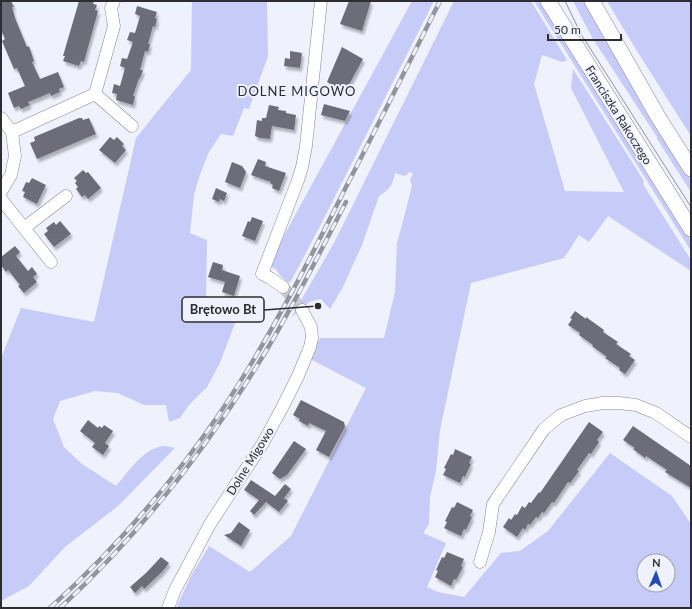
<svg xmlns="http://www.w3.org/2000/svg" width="692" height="609" font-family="Lato,sans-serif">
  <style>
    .green { fill: #c7cbf8; fill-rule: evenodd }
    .building { fill: #6c6d78; filter: url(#shadow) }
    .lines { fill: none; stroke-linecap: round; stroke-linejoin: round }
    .minor-tunnel { stroke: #c8cad4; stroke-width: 12; stroke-dasharray: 12 6; stroke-linecap: butt }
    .minor-casing { stroke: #888994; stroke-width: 13 }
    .major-casing { stroke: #888994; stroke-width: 16 }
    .minor { stroke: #fff; stroke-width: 12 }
    .major { stroke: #fff; stroke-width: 15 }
    .tram { stroke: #93949d; stroke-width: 1 }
    .rail-casing { stroke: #93949d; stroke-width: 4.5 }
    .rail { stroke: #eff1fd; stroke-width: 3; stroke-dasharray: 9; stroke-linecap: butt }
    .labels { text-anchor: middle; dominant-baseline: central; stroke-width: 4; stroke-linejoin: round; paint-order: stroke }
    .street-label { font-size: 12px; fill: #2c2c31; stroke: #eff1fd }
    .neighbourhood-label { font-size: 13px; letter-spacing: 1px; fill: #2a2b34; stroke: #eff1fd }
    .leader { fill: none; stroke: #2c2c31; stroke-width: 1.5 }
    .callout-dot { fill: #2c2c31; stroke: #eff1fd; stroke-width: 1.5 }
    .callout { fill: #eff1fd; stroke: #2c2c31; stroke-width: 1.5 }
    .callout-label { font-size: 13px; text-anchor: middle; font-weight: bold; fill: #2c2c31 }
  </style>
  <defs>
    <filter id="shadow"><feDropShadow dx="2" dy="3.5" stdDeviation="1" flood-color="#0004"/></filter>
  </defs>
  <rect width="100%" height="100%" fill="#eff1fd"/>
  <path class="green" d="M 192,1 L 267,1 L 268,56 L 249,109 L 244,108 L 233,136 L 221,134 L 209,152 L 199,177 L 194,195 L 190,233 L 207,240 L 206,296 L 241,307 L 220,363 L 207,387 L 189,405 L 180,418 L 169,422 L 166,405 L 144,405 L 118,393 L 95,391 L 60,401 L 53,419 L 64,447 L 82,464 L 116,486 C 129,472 142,449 163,446 C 167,446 172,447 175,448 L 118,506 L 65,547 L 29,586 L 1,601 L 1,358 L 21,308 L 94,322 L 136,138 L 191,70 Z
    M 412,1 L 434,1 L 318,230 L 291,281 L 288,283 L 279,274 L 275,268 L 273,269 L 271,264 L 274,254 Z
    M 454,1 L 531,1 L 567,60 L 562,62 L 542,55 L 534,84 L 565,191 L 624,192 L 571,88 L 573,69 L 644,181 L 643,184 L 691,260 L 691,271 L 608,216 L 589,242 L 579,235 L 564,258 L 471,283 L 440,430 L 436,471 L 430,497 L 429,524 L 423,533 L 446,543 L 427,587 L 438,592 L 464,597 L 501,553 L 520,551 L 548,531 L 610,453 L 672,496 L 691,524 L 691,608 L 176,608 L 191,576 L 209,546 L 250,572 L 291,536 L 366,388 L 310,359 L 320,338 L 384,338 L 395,292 L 397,243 L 407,206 L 412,185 L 410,180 L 413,174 L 412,173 L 409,172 L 407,175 L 404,176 L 395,173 C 393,185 389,190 379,196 L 362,245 L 342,289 L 330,309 L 321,299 L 309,302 L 291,318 L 335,241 ZM 644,561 L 668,561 L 668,585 L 644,585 Z
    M 534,1 L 541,1 L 691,240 L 691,251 Z
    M 573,1 L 584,1 L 668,144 L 691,180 L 691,192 L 657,139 L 657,137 L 593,39 Z
    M 607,1 L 691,1 L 691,136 L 637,51 Z"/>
  <path class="building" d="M 1,1 L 11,1 L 14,7 L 12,7 L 15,18 L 27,47 L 29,46 L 34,61 L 32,62 L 40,79 L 58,72 L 64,87 L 59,89 L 60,92 L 51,96 L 50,93 L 38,98 L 28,102 L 30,105 L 21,109 L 19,106 L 14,108 L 8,93 L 25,86 L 17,68 L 14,69 L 2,41 L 5,39 L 1,30 Z
    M 79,1 L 94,1 L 93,4 L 97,5 L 95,10 L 98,11 L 84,62 L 81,61 L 79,66 L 63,61 L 65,56 L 63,56 Z
    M 349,1 L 371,1 L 362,31 L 340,24 Z
    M 137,6 L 157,12 L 155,18 L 157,19 L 155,27 L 153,26 L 148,44 L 150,44 L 148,52 L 145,51 L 140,70 L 143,70 L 140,78 L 139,78 L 133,96 L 135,96 L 133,105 L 116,100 L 117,94 L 112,93 L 114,84 L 120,86 L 125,68 L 120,66 L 122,58 L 127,59 L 133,42 L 127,40 L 130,32 L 135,33 L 140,16 L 135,14 Z
    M 342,47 L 363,59 L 345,92 L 327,82 Z
    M 290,51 L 302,53 L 300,68 L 284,66 L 285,58 L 290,59 Z
    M 324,104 L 335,107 L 350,111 L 345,121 L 321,115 Z
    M 269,105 L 279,107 L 278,110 L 286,111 L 286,113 L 296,115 L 294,130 L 272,126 L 270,139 L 260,138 L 255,136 L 257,120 L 262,121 L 262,118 L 266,118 Z
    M 79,118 L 82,118 L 83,120 L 89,118 L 96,134 L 37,159 L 30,143 L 35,141 L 34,137 Z
    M 110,137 L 114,140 L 117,137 L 124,144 L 122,146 L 126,150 L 115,163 L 99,150 Z
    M 258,159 L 266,162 L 265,166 L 286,173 L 279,191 L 272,188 L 273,185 L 270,183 L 271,182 L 251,175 Z
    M 232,162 L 242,166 L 246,172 L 240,188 L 225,182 Z
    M 83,170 L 86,173 L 88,172 L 101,188 L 88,199 L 85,195 L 82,197 L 76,189 L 78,187 L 75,183 L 77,181 L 74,178 Z
    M 32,178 L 46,185 L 37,204 L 23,197 L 25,192 L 22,191 L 26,182 L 29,183 Z
    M 216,188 L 227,193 L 224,201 L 220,199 L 219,202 L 212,199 Z
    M 252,217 L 263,221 L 255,241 L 242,236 L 248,221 L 250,222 Z
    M 60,221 L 71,234 L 54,247 L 44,234 L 48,231 L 46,228 L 54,222 L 56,225 Z
    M 15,246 L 20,252 L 16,256 L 28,271 L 32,267 L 37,274 L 33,277 L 37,282 L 24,293 L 18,286 L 20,285 L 8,270 L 6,272 L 1,265 L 1,257 Z
    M 213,262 L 223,265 L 222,270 L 240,276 L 234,296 L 222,292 L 225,282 L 208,277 Z
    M 575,311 L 586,319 L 586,317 L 604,330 L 603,332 L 618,342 L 616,344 L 631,354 L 629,356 L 635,360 L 625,374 L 619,370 L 620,368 L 605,358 L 607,357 L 592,346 L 593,345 L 579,335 L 580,333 L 568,325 L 572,319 L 570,318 Z
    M 301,400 L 344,422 L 345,427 L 329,457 L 316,450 L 326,431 L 309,423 L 308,426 L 299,421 L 300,419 L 293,415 Z
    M 88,420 L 98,428 L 99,426 L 102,428 L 104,425 L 113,431 L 105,443 L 109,446 L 103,455 L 92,447 L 95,443 L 80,431 Z
    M 589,422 L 603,432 L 597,440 L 599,442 L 591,454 L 589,453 L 577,470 L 579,471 L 570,483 L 568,482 L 554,503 L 552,502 L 544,513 L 542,512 L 538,518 L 536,517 L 530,525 L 528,524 L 525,530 L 523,528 L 517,537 L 503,527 L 509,518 L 511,520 L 515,514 L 517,515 L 522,506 L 525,508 L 529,502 L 531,503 L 539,492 L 540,493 Z
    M 633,426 L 691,466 L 691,488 L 665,472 L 667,470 L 646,456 L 645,458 L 633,449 L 635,448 L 623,440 Z
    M 294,441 L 306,449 L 287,475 L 280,479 L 272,473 Z
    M 455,449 L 472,457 L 469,463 L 471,464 L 465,477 L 463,476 L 460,483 L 443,475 L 446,469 L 444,468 L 451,454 L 453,455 Z
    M 251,480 L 275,496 L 285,484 L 291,489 L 284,498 L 288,501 L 279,512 L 266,502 L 254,515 L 250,511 L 259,500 L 244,490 Z
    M 457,502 L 473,510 L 470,516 L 472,517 L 466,530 L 464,529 L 461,536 L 444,528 L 447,522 L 445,521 L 452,507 L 454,508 Z
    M 239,522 L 250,530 L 241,546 L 224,535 L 231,533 Z
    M 447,552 L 464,559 L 461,566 L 463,567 L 456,580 L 454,579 L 451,586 L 435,577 L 438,571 L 436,570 L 442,557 L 444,558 Z
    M 161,557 L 169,563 L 162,572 L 144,589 L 142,586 L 135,593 L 130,587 L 146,573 Z"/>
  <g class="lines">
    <path class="minor-tunnel" d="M 283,287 L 302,310"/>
    <g class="minor-casing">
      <path id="minor" d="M 95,94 L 132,126
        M 1,118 L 12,132 L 15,156 L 11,175 L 1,192
        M 12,132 L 95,94 L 114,26 L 111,8 L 114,1
        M 1,199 L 51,262
        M 24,228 L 66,196
        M 283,287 L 270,278 L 262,274 L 298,180 L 302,167 L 306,146 L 321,1
        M 480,562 L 489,532 L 493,504 L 544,429 L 561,415 L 585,406 L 603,403 L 619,403 L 636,405 L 656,413 L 691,437
        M 168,608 L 175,590 L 210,524 L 263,443 L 283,406 L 298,376 L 310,347 L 312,338 L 311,327 L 302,310"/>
    </g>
    <g class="major-casing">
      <path id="major" d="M 548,1 L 691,229
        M 592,1 L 657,115 L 691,169"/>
    </g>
    <use href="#minor" class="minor"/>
    <use href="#major" class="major"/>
    <path class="tram" d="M 565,1 L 581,34 L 691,207"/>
    <g class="rail-casing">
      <path id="rail" d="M 50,608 C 115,549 173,482 222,410 C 269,339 308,263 346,187 C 378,125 409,63 440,1
        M 60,608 C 141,533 209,446 266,351 C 295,303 320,252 346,202"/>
    </g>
    <use href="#rail" class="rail"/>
  </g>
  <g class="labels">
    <g class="street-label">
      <text transform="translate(619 115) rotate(58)">Franciszka Rakoczego</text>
      <text transform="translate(250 461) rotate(-58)">Dolne Migowo</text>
    </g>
    <g class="neighbourhood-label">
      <text x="297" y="91">DOLNE MIGOWO</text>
    </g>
  </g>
  <path class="leader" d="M318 306L264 310"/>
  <circle class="callout-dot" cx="318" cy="306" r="4"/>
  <rect class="callout" x="182" y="297" width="82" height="25" rx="4"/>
  <g class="callout-label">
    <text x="223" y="314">Brętowo Bt</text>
  </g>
  <rect width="692" height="609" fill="none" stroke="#2c2c31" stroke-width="4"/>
  <g transform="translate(656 573) rotate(2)"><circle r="19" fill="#eff1fd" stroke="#a1a2ab"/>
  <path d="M0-3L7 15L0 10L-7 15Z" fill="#254ab9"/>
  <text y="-6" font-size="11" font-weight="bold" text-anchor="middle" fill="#2c2c31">N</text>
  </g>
  <path d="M548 34v6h73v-6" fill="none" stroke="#2c2c31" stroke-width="2"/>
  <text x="554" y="34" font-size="12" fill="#2c2c31" stroke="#eff1fd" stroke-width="3" paint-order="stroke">50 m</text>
</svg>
